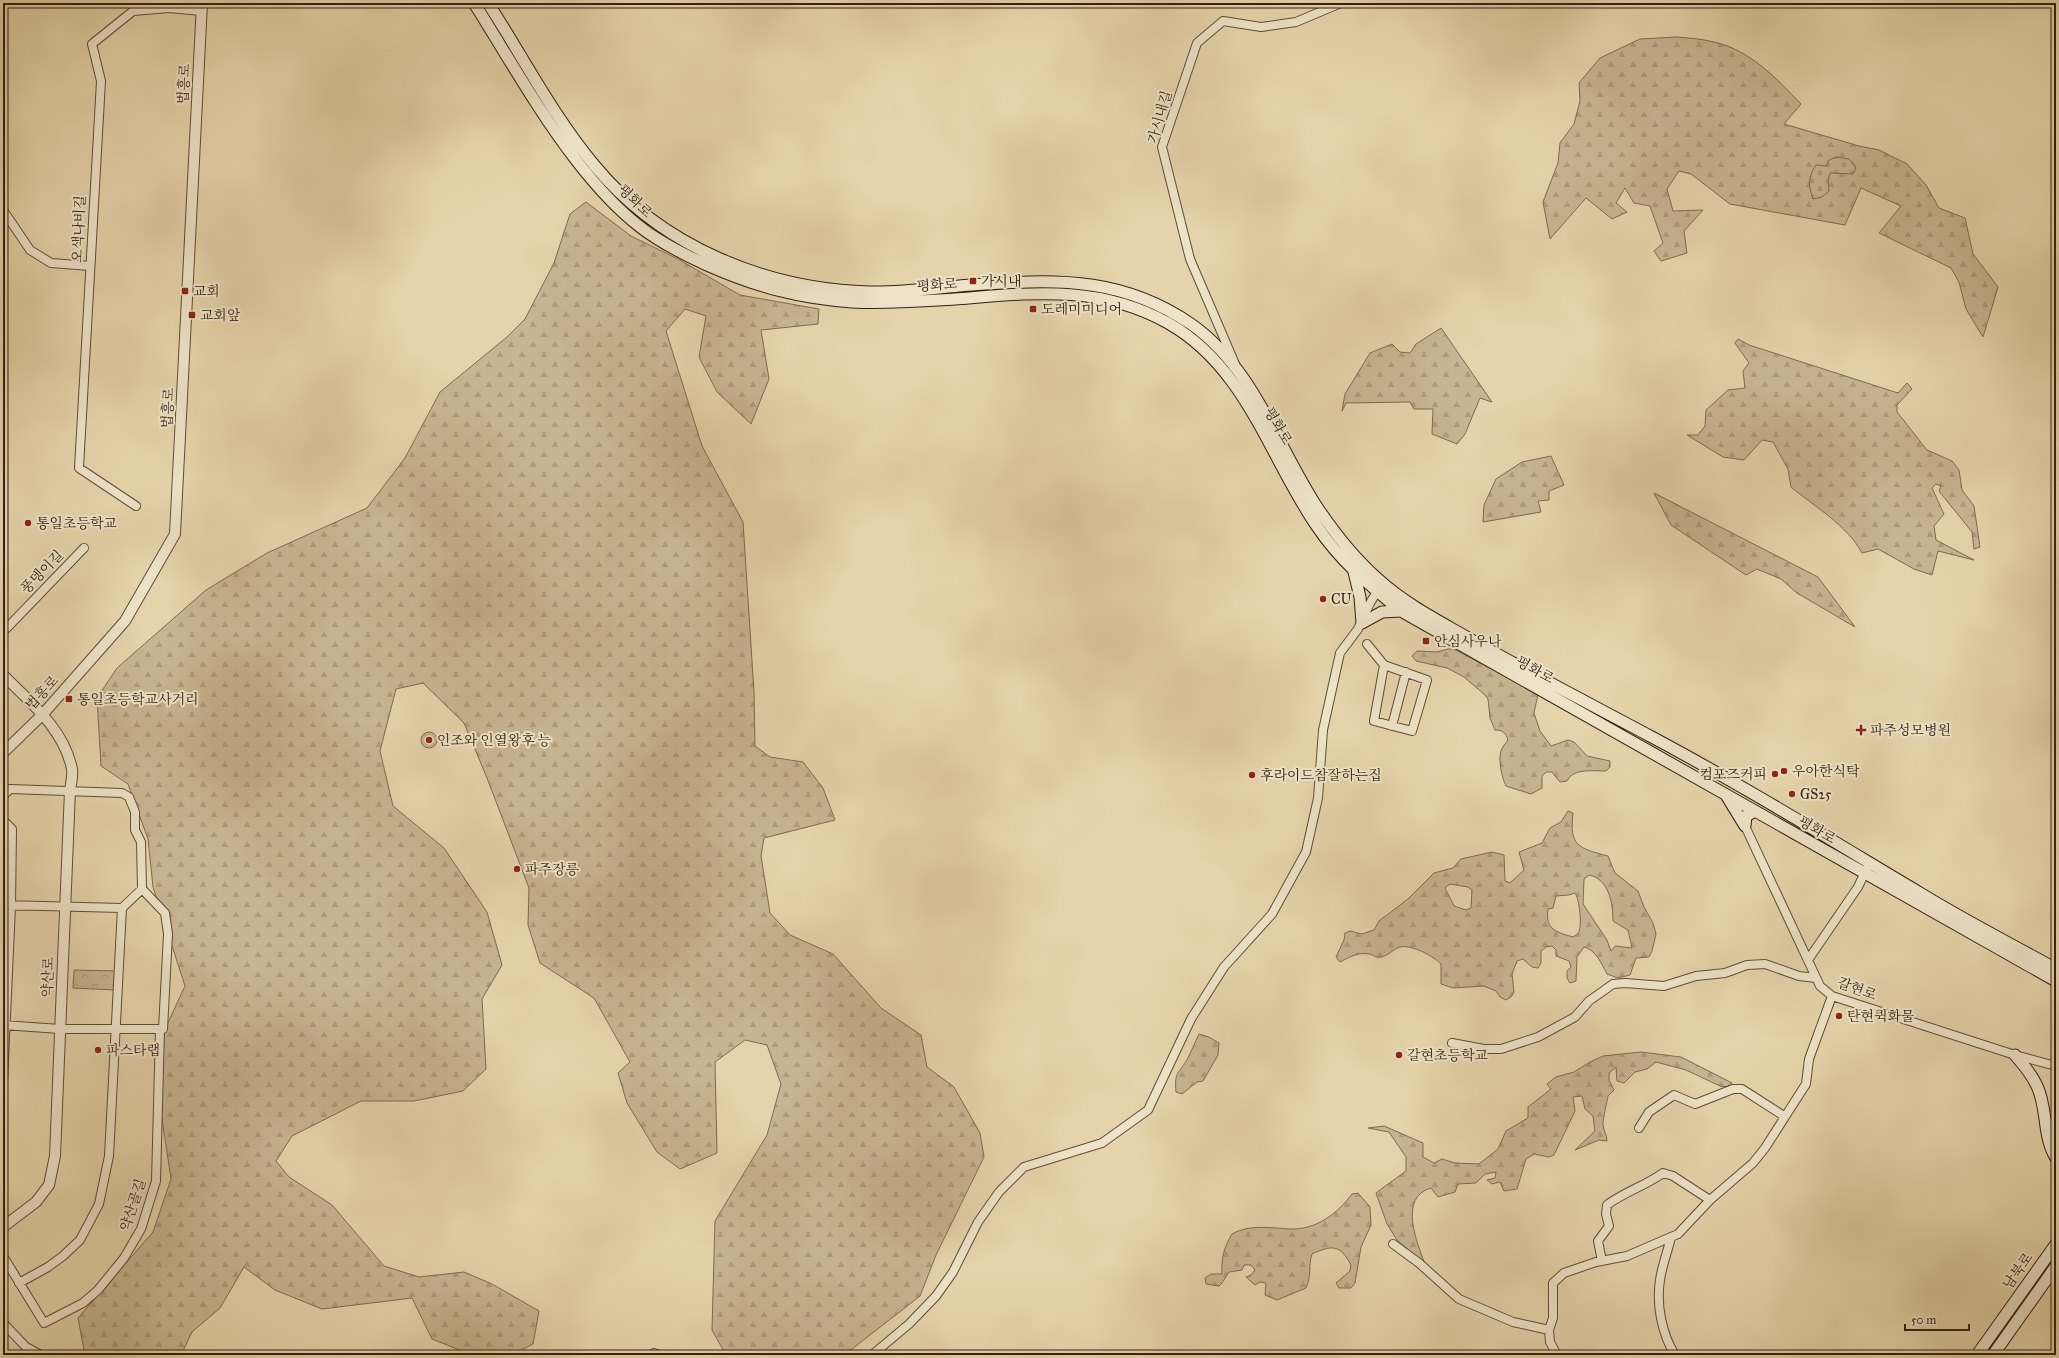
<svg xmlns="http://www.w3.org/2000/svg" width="2059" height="1358" font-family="'IM FELL Great Primer','Noto Serif KR',serif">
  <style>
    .grass { fill: url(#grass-tufts); stroke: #7e6a50 }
    .forest { fill: url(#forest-firs); stroke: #7e6a50; fill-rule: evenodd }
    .cemetery { fill: url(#cemetery-stones); stroke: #7e6a50 }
    .park { fill: url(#park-crowns); stroke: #7e6a50 }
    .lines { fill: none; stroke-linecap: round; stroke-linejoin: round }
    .minor-casing { stroke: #604d37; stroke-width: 10 }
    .tertiary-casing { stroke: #604d37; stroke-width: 12 }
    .secondary-casing { stroke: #342010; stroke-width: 13 }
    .minor { stroke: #eee3c8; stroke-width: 8 }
    .tertiary { stroke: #eee3c8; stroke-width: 10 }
    .secondary { stroke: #eee3c8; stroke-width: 11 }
    .poi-dot { fill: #8f2418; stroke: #eee3c8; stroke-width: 1.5 }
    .labels { text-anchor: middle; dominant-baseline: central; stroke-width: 4; stroke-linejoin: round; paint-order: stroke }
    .street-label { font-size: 14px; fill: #342010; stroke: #eee3c8 }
    .poi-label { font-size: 14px; fill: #342010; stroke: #eee3c8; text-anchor: start }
  </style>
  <defs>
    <pattern id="grass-tufts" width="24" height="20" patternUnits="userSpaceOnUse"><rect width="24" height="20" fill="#c7b591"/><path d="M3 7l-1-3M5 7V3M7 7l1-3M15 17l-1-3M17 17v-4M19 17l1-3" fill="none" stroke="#ac9b7c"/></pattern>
    <pattern id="forest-firs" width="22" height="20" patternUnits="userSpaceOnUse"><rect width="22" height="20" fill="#c7b591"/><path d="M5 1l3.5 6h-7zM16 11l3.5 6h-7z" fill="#ac9b7c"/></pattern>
    <pattern id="cemetery-stones" width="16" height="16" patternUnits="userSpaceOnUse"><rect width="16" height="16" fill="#c7b591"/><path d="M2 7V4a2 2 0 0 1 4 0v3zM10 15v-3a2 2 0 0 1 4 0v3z" fill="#ac9b7c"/></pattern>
    <pattern id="park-crowns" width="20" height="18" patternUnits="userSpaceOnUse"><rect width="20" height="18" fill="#c7b591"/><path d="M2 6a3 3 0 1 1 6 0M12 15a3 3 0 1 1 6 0" fill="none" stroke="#ac9b7c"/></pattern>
  </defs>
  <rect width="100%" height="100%" fill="#e5d4ab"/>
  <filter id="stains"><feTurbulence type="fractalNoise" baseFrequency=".005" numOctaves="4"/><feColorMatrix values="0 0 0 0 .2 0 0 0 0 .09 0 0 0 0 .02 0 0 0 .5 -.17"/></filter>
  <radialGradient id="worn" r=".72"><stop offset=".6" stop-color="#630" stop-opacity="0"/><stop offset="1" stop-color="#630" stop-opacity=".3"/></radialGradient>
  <path class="grass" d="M421 740a8 8 0 1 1 16 0a8 8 0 1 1-16 0Z"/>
  <path class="forest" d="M 1677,37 C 1689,38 1702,39 1714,42 C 1750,50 1777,79 1801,104 L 1784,124 L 1859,146 L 1879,150 L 1907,164 L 1926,185 L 1939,208 L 1965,218 L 1973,254 L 1998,287 L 1983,337 L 1966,309 L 1959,282 L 1951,268 L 1879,233 L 1901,206 L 1861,188 L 1845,225 L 1730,204 L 1691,174 L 1679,171 L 1667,189 L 1673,211 L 1703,210 L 1684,231 L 1687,253 L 1661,261 L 1654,251 L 1663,243 L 1650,206 L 1634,203 L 1625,188 L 1616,203 L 1627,212 L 1612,219 L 1586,198 L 1550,239 L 1543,202 L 1558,163 L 1560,143 L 1574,124 L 1580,101 L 1579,83 L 1600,58 L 1640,39 Z
    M 586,202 L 631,236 L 678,259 L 740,295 L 819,309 L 818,324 L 761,330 L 769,379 L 751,424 L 717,392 L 699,357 L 706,316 L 685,309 L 666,331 L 702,446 L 743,522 L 754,692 L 755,746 L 770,757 L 803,762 L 823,788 L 835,820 L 764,838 L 761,856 L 770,913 L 790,935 L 833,954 L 881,1008 L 921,1035 L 927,1067 L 954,1087 L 980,1133 L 984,1157 L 936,1255 L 920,1296 L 852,1349 L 837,1355 L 726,1355 L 712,1330 L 715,1221 L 767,1135 L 781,1084 L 767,1045 L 745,1040 L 715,1062 L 717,1153 L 680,1169 L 657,1152 L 627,1103 L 618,1073 L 630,1062 L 594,998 L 540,963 L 528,925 L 529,888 L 487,778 L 464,723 L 423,683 L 396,689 L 380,751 L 393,806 L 444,848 L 487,912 L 502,965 L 482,999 L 486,1069 L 463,1091 L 414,1101 L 361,1101 L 292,1136 L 276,1161 L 289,1177 L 332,1205 L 384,1266 L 419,1277 L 464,1272 L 492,1284 L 539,1311 L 533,1344 L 511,1355 L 472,1355 L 432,1339 L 412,1298 L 322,1309 L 275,1290 L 244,1267 L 220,1308 L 192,1332 L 181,1355 L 85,1355 L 78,1318 L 153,1232 L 171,1179 L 156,1079 L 165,1029 L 185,986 L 153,887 L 148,839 L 128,784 L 101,766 L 97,698 L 117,668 L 206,590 L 267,553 L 367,508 L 405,458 L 440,392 L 507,337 L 525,319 L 554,263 L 570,214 Z
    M 1441,328 L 1492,402 L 1480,398 L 1465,434 L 1457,444 L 1432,434 L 1433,409 L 1414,409 L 1410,402 L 1346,403 L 1342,411 L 1345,394 L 1370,353 L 1392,344 L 1400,352 L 1410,353 L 1416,344 Z
    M 1738,339 L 1749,345 L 1898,393 L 1907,383 L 1912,389 L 1897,405 L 1897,412 L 1927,450 L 1952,461 L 1959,470 L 1962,490 L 1974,506 L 1980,547 L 1974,549 L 1972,532 L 1939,491 L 1941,486 L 1936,484 L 1932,488 L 1944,514 L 1934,526 L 1936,540 L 1974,560 L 1938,551 L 1932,575 L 1914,569 L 1878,549 L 1862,553 C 1847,525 1815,507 1791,487 L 1788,469 L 1773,442 L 1762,440 L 1744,460 L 1723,457 L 1687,435 L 1698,435 L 1705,426 L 1706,410 L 1728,390 L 1745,388 L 1743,371 L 1749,363 L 1735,343 Z
    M 1551,456 L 1564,485 L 1549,491 L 1549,500 L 1538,501 L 1541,512 L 1483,522 L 1484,505 L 1496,479 L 1522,462 Z
    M 1654,493 L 1818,577 L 1855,627 L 1797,593 L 1781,579 L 1757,569 L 1746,575 L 1671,525 Z
    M 1448,649 L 1454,649 L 1538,694 L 1534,713 L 1540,731 L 1551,746 L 1568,740 L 1574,742 L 1587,756 L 1610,761 L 1610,767 L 1606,771 C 1593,771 1573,768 1567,781 L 1560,782 L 1552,772 L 1546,772 L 1542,776 L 1542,788 L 1531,794 L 1506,786 C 1502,778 1498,760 1501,751 C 1502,747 1506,743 1508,740 C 1506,733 1503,730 1495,730 L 1490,718 L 1488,699 L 1484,694 L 1464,677 L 1447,668 L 1416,661 L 1412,656 L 1417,651 L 1437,652 Z
    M 1568,811 L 1573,813 C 1569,846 1578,848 1608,856 L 1615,873 L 1638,891 L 1644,907 L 1653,923 L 1656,934 L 1652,951 L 1649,957 L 1636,958 L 1630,975 L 1618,978 L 1607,974 C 1601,963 1596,950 1584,947 L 1577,957 L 1576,981 L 1570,983 L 1567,978 L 1567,971 L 1571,967 L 1569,961 L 1556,956 L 1556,950 L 1552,946 L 1546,947 L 1541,951 L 1541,963 L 1538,968 L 1532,967 L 1523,959 L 1517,961 L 1512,974 L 1514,992 L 1511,997 L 1506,1000 L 1500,997 L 1496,991 L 1484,986 L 1453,988 L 1441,984 L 1441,964 C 1434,956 1410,944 1400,947 C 1393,949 1388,956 1381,957 C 1375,958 1374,955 1369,954 C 1358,952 1350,957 1340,962 L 1336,957 L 1344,940 L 1345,933 L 1350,931 L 1362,934 L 1374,930 L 1379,921 L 1408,899 L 1434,873 L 1453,868 L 1461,859 L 1492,852 L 1504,855 L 1505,881 L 1510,883 L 1524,870 L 1519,852 L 1542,843 L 1550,828 L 1561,822 ZM 1589,875 C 1609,879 1613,903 1613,921 L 1628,930 L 1632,948 L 1615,946 L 1611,951 L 1607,940 L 1583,904 L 1584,879 ZM 1450,884 L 1468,887 L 1472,890 L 1471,908 L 1466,910 L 1454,906 L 1445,888 ZM 1575,893 C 1579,898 1583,927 1578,933 C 1578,934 1574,936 1573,937 C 1556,932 1545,930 1548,909 L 1553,908 L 1556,896 L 1569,895 Z
    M 1199,1034 L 1209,1037 L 1219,1043 L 1218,1055 L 1203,1081 L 1197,1082 L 1182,1094 L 1176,1092 C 1174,1071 1179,1074 1188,1058 C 1192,1050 1195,1042 1199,1034 Z
    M 1641,1052 L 1681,1057 L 1732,1083 L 1727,1087 L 1720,1086 L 1686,1070 L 1656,1062 L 1647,1069 L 1635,1072 L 1624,1083 L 1617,1081 L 1616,1067 L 1609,1073 L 1609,1080 L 1614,1090 L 1608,1096 C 1607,1102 1602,1122 1603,1125 C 1604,1132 1607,1135 1607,1141 L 1599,1140 L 1575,1150 L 1595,1131 L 1593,1116 L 1585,1109 L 1582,1096 L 1573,1097 L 1575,1111 L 1554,1155 L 1549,1157 L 1534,1154 L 1526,1159 L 1517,1189 L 1504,1191 L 1500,1182 L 1492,1184 L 1487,1180 L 1495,1178 L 1496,1172 L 1485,1174 L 1476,1183 L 1458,1184 L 1455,1192 L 1438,1197 L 1431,1188 C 1398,1197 1417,1243 1425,1264 L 1397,1240 L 1387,1224 L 1376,1193 L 1406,1171 L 1406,1157 L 1389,1132 L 1368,1128 L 1384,1126 L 1423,1143 L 1423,1157 L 1434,1163 L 1442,1159 L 1455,1163 L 1479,1164 L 1498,1149 L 1506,1131 L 1528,1118 L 1528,1107 L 1551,1089 L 1547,1084 L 1556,1077 L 1574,1072 L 1590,1062 L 1603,1056 Z
    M 1358,1193 L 1370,1207 L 1371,1225 L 1361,1247 L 1355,1283 L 1351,1288 L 1339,1288 L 1336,1283 L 1350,1271 L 1351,1265 C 1340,1244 1332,1245 1312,1254 C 1308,1266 1312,1275 1306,1288 L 1277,1300 L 1265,1295 L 1266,1283 L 1260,1282 L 1255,1285 L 1246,1277 L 1251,1275 L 1255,1270 L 1251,1265 L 1244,1265 L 1242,1270 L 1229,1272 C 1225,1277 1224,1282 1219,1286 L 1206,1284 L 1205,1278 L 1211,1274 L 1222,1274 C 1221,1259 1224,1247 1232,1234 C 1250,1224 1270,1228 1290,1229 C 1316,1230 1337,1214 1352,1194 Z"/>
  <path class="cemetery" d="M 1836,157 L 1849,159 L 1856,168 L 1853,174 L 1830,173 L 1828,181 L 1829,191 L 1822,197 L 1813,199 C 1808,185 1808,177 1816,165 L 1826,166 L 1829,160 Z"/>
  <path class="park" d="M 74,970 L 117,971 L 115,990 L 73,988 Z"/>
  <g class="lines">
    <g class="minor-casing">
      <path id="minor" d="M 3,210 L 30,250 L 51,263 L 90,266
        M 1235,364 L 1190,259 L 1162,147 L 1197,43 L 1223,21 L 1261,27 L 1296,22 L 1341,3
        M 136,506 L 79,468 L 101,81 L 92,44 L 133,11 L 169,8 L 201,11
        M 3,632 L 84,548
        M 1367,644 L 1384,665 L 1427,680 L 1412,731 L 1374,721 L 1384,665
        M 1392,726 L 1406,672
        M 3,796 L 10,789 L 122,793 L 129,797 L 135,812 L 135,830 L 141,842 L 142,889 L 165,913 L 168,934 L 163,1029 L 160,1029
        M 3,820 L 12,829 L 11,906 L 3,1082
        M 1745,826 L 1820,986 L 1832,996 L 2015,1055 L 2056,1066
        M 3,905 L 122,908
        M 1808,960 L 1858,887 L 1867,868
        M 3,1025 L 60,1029 L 160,1029 L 156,1181 L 141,1229 L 124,1258 L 98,1290 L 83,1303 L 44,1323 L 3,1256
        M 1452,1043 L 1484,1049 L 1501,1049 L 1538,1037 L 1575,1017 L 1589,1001 L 1613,984 L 1625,983 L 1664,986 L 1696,976 L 1725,973 L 1747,965 L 1765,964 L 1799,976 L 1816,978
        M 1639,1128 L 1649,1112 L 1674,1095 L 1695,1104 L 1733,1089 L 1742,1089 L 1784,1116
        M 1671,1237 C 1668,1251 1662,1265 1660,1280 C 1656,1305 1662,1334 1675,1355
        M 1393,1244 L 1419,1263 L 1459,1299 L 1513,1322 L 1549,1330
        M 1602,1261 L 1598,1241 L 1609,1226 L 1606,1214 L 1607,1205 C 1624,1192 1645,1186 1663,1173 L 1673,1176 L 1710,1200
        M 19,1283 L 48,1267 L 63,1256 L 80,1240 L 99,1204 L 109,1156 L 122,908 L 142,889
        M 3,1323 L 26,1347 L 41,1355
        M 651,1355 L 654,1353 L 660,1355
        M 872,1355 L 909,1324 L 936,1296 L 953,1272 L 978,1222 L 999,1192 L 1024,1167 L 1102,1143 L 1148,1110 L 1191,1019 L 1224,967 L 1272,914 L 1306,852 L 1318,798 L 1323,730 L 1340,653 L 1358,629 L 1370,603 L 1380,587
        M 1557,1355 L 1550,1342 L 1549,1330 L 1553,1318 L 1553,1283 L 1564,1273 L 1596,1262 L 1627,1256 L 1678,1234 L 1710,1200 L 1753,1163 L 1765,1148 L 1806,1084 L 1809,1059 L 1832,996"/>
    </g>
    <g class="tertiary-casing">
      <path id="tertiary" d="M 3,675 C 30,702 64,729 72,769 C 73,775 71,784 70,790 L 55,1156 L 49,1185 L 36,1202 L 3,1227
        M 3,753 L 43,714 L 125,621 L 175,534 L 202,3"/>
    </g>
    <g class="secondary-casing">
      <path id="secondary" d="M 474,3 C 507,55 538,111 576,160 C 593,182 617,209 639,226 C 659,242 683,254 707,265 C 757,287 798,298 852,302 C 887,304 921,301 955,299 C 1031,293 1098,284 1168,323 C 1246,367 1269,456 1316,525 C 1340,561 1368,584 1401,611 L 2056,981
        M 488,3 C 523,57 553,116 595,166 C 662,247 766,289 869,292 C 909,293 947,286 986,284 C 1063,279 1125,279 1191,324 C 1254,368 1277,446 1317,507 C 1335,534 1356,560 1380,581 C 1407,605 1439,621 1470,639 C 1530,673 1590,704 1650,736 C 1742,785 1831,840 1920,893 C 1964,920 2011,944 2056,969
        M 1354,572 L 1360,597 L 1362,623 L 1382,612 L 1401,611
        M 1726,795 L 1745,826 L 1746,816 L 1755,811
        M 2015,1055 C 2023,1064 2032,1075 2037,1086 C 2048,1109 2042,1135 2056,1158
        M 1977,1355 L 2056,1244
        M 1993,1355 L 2056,1266"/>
    </g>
    <use href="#minor" class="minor"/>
    <use href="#tertiary" class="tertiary"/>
    <use href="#secondary" class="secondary"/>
  </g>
  <g class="poi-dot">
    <rect x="969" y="277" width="8" height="8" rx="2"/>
    <rect x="181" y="287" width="8" height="8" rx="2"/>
    <rect x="1029" y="305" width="8" height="8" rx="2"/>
    <rect x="188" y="311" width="8" height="8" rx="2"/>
    <circle cx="28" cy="523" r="4"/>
    <circle cx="1323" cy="599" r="4"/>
    <rect x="1422" y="637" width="8" height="8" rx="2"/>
    <rect x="65" y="695" width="8" height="8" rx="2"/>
    <path d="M1859 724h4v4h4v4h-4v4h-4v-4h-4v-4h4z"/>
    <circle cx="429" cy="740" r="4"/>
    <circle cx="1784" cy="771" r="4"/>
    <circle cx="1775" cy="774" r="4"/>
    <circle cx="1252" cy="775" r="4"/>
    <circle cx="1792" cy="794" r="4"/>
    <circle cx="517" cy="869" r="4"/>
    <circle cx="1839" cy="1016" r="4"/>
    <circle cx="98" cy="1050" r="4"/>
    <circle cx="1399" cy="1055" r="4"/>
  </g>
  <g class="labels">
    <g class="street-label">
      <text transform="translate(184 84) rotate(-87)">법흥로</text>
      <text transform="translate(1160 117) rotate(-74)">가시내길</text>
      <text transform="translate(635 201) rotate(44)">평화로</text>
      <text transform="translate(79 229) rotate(-87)">오색나비길</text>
      <text transform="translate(937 285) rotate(-4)">평화로</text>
      <text transform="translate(168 408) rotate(-87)">법흥로</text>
      <text transform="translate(1278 426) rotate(60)">평화로</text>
      <text transform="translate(42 572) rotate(-46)">풍뎅이길</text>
      <text transform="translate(1535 670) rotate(29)">평화로</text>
      <text transform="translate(42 693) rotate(-47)">법흥로</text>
      <text transform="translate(1817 830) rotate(30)">평화로</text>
      <text transform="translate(48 977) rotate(-88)">약산로</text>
      <text transform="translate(1857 989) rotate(20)">갈현로</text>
      <text transform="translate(133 1205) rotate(-72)">약산골길</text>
      <text transform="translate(2018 1271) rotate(-55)">남북로</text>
    </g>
    <g class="poi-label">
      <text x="981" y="281">가시내</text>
      <text x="193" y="291">교회</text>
      <text x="1041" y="309">도레미미디어</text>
      <text x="200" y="315">교회앞</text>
      <text x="36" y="523">통일초등학교</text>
      <text x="1331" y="599">CU</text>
      <text x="1434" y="641">안심사우나</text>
      <text x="77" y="699">통일초등학교사거리</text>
      <text x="1870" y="730">파주성모병원</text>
      <text x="437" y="740">인조와 인열왕후 능</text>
      <text x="1792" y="771">우아한식탁</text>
      <text x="1767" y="774" text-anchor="end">컴포즈커피</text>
      <text x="1260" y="775">후라이드참잘하는집</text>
      <text x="1800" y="794">GS25</text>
      <text x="525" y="869">파주장릉</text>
      <text x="1847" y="1016">탄현퀵화물</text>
      <text x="106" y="1050">파스타랩</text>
      <text x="1407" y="1055">갈현초등학교</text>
    </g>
  </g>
  <rect width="2059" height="1358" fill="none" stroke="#e5d4ab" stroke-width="16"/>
  <rect x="4" y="4" width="2051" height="1350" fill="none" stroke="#342010" stroke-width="2"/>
  <rect x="8" y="8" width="2043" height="1342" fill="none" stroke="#342010"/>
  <path d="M1905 1324v6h64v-6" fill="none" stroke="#342010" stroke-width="2"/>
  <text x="1911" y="1324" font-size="12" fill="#342010" stroke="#eee3c8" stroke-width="3" paint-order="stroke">50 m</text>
  <rect width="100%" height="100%" filter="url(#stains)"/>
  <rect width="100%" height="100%" fill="url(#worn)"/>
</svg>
